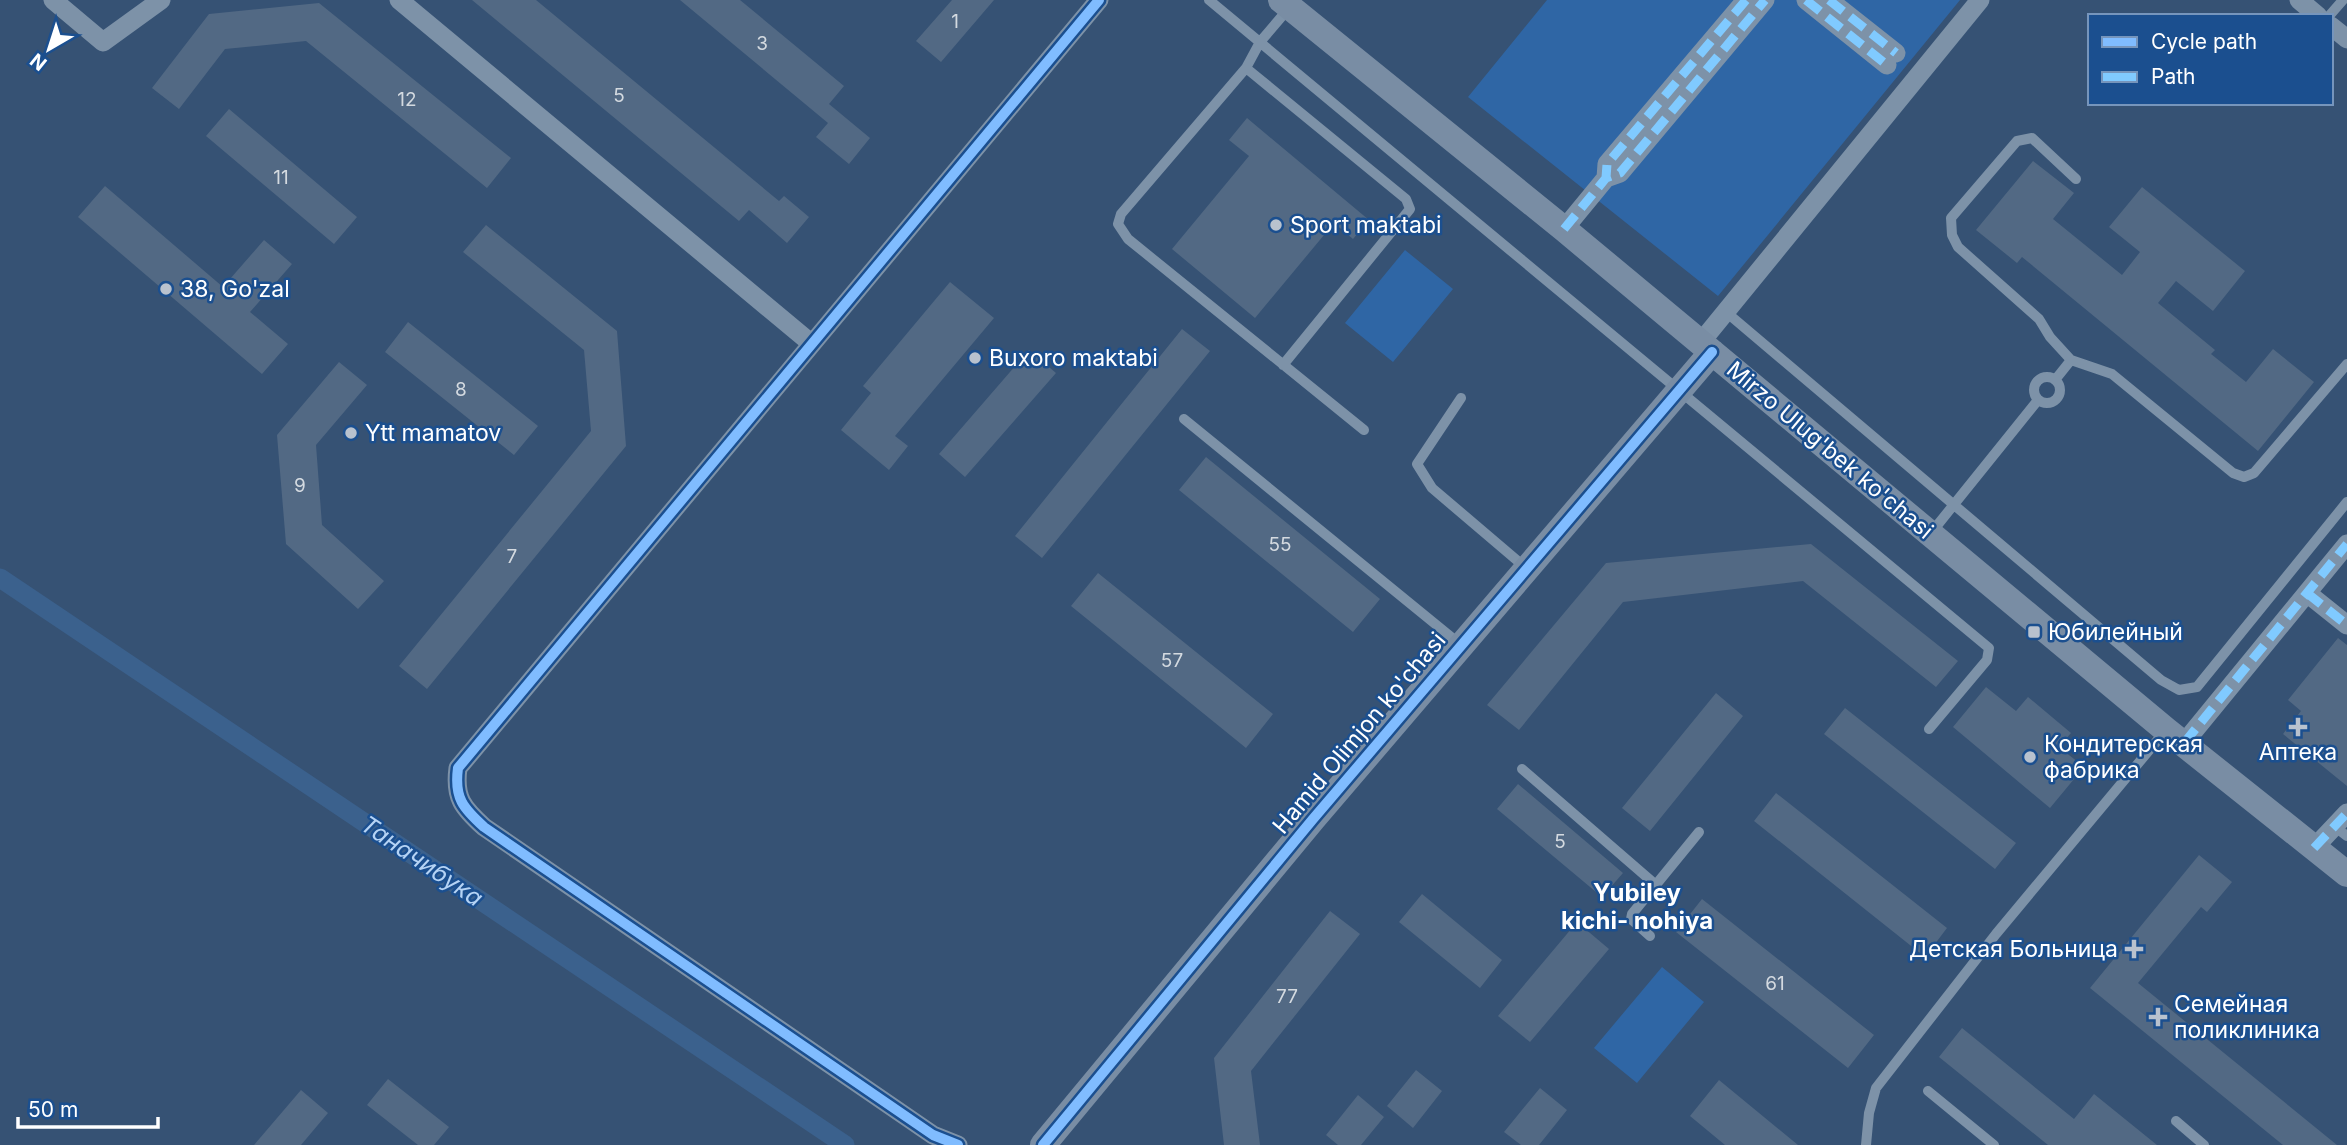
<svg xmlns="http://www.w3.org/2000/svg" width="2347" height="1145" font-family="Inter,sans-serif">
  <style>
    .green { fill: #2f66a5 }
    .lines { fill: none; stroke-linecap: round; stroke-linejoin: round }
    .canal { stroke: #3b618d; stroke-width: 19 }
    .building { fill: #526984 }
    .lane { stroke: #7d92a8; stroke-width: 10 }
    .street { stroke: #7d92a8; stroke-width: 19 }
    .secondary { stroke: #798da4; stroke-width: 26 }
    .quiet { stroke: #80caff; stroke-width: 9; stroke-dasharray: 18 9; stroke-linecap: butt }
    .cycleway-casing { stroke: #1b4f8f; stroke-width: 15 }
    .cycleway { stroke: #80bcff; stroke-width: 10 }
    .poi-dot { fill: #b9c2ce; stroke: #1b4f8f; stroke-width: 2.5 }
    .labels { text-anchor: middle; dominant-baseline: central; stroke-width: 5; stroke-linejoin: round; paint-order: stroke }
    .number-label { font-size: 19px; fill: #d4dae0 }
    .poi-label { font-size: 23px; fill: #fff; stroke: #1b4f8f; text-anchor: start }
    .street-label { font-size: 23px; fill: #fff; stroke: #1b4f8f }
    .water-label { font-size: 24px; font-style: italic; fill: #b5d3f5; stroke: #1b4f8f }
    .neighbourhood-label { font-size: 24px; font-weight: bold; fill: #fff; stroke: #1b4f8f }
  </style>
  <rect width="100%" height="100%" fill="#365274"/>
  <path class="green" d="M 1547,0 L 1960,0 L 1718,296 L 1468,97 Z
    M 1405,250 L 1453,289 L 1393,362 L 1345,323 Z
    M 1662,967 L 1704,1002 L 1637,1083 L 1594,1048 Z"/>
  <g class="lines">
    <path class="canal" d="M 0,578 L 845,1145"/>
  </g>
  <path class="building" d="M 472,0 L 536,0 L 779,201 L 784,196 L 809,217 L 787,243 L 749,210 L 739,221 Z
    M 680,0 L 740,0 L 844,86 L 829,104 L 870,138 L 849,164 L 816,137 L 828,123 Z
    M 952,0 L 994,0 L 941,62 L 916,41 Z
    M 319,3 L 511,158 L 487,188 L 306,41 L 225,49 L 179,109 L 152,88 L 209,14 Z
    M 229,109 L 357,217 L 334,244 L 206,136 Z
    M 1247,118 L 1369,220 L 1353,239 L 1334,223 L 1255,318 L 1172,249 L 1249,156 L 1229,140 Z
    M 2033,161 L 2074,193 L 2053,219 L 2122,275 L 2140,252 L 2109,227 L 2142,187 L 2245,271 L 2213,311 L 2176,281 L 2158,303 L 2215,350 L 2211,354 L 2246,382 L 2273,349 L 2314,382 L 2258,451 L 2022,257 L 2017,263 L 1976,230 Z
    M 105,186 L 223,287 L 264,240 L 292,264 L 250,312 L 288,344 L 262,374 L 78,217 Z
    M 486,225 L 617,331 L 626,446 L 427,689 L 399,666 L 591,431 L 584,350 L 463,252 Z
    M 950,282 L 994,318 L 895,436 L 908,446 L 889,470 L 841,430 L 871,393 L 863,386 Z
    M 408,322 L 538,426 L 514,455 L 385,352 Z
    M 1182,329 L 1210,351 L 1042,558 L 1015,536 Z
    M 1029,350 L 1056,373 L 965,477 L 939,454 Z
    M 339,362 L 367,385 L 316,445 L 322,525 L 384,581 L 358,609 L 286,544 L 277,435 Z
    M 1206,457 L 1380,599 L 1353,632 L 1179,490 Z
    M 1811,544 L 1958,661 L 1936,687 L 1803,581 L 1623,602 L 1519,730 L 1487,705 L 1606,563 Z
    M 1098,573 L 1273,714 L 1246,748 L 1071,606 Z
    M 2338,638 L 2347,645 L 2347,786 L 2283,734 L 2301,711 L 2288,700 Z
    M 1986,687 L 2016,711 L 2028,697 L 2071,733 L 2059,747 L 2084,767 L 2050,808 L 1953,727 Z
    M 1716,693 L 1743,716 L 1650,831 L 1622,808 Z
    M 1845,708 L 2016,843 L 1995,869 L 1824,734 Z
    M 1518,784 L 1623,873 L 1602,897 L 1497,809 Z
    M 1776,793 L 1947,928 L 1925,957 L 1754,821 Z
    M 2199,855 L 2232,882 L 2207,912 L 2201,907 L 2138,983 L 2337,1145 L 2283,1145 L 2090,988 Z
    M 1422,894 L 1502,960 L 1480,988 L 1399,922 Z
    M 1702,899 L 1874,1035 L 1848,1068 L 1676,932 Z
    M 1330,911 L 1360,934 L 1251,1071 L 1260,1145 L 1224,1145 L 1214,1058 Z
    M 1577,922 L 1609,949 L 1530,1042 L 1498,1016 Z
    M 1962,1028 L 2074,1119 L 2094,1094 L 2157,1145 L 2048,1145 L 1939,1057 Z
    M 1416,1070 L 1442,1091 L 1413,1128 L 1387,1106 Z
    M 388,1079 L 449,1127 L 434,1145 L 418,1145 L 367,1105 Z
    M 1719,1080 L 1798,1145 L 1725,1145 L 1690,1116 Z
    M 1540,1088 L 1567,1110 L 1539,1145 L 1521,1145 L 1504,1132 Z
    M 301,1090 L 328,1113 L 301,1145 L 254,1145 Z
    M 1358,1095 L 1384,1117 L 1361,1145 L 1338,1145 L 1326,1135 Z"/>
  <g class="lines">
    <path class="lane" d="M 1209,0 L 1989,648 L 1987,660 L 1929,729
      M 1289,8 L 1260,42 L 1246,68 L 1121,214 L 1118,224 L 1128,239 L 1364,430
      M 2329,16 L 2343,0
      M 1246,68 L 1406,199 L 1410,209 L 1283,365
      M 1726,312 L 2161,680 L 2179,690 L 2197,687 L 2347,502
      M 2071,360 L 2112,374 L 2233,473 L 2244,477 L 2254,473 L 2347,364
      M2034 390a13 13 0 1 1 26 0a13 13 0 1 1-26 0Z
      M 2055,380 L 2071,360 L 2050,337 L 2039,319 L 1958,247 L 1952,235 L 1951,218 L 2017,141 L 2032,138 L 2076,179
      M 1461,398 L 1417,464 L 1432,488 L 1526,568
      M 1184,419 L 1461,645
      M 1931,533 L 2038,400
      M 1522,769 L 1656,885
      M 2334,826 L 2347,836
      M 1650,936 L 1631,919 L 1632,914 L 1699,832
      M 1928,1091 L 1994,1145
      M 2176,1121 L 2204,1145
      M 1866,1145 L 1869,1113 L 1876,1088 L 1996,934 L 2166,730"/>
    <path class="street" d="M 53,0 L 103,42 L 161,0
      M 399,0 L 812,344
      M 1746,0 L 1607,164 L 1606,178 L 1620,173 L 1765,0
      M 1806,0 L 1887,65
      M 1829,0 L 1896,53
      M 2299,0 L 2318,16
      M 2331,26 L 2347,39
      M 1564,229 L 1606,178
      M 1701,342 L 1980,0
      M 2307,593 L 2347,625
      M 2184,743 L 2347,544
      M 2314,848 L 2347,813
      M 958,1145 L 933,1135 L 484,827 C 463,808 454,798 458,768 L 1099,0"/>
    <path class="secondary" d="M 1281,0 L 1564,229 L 2166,730 L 2347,874
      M 1043,1145 L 1313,819 L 1712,352"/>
    <path class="quiet" d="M 1746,0 L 1607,164 L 1606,178 L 1620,173 L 1765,0
      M 1806,0 L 1887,65
      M 1829,0 L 1896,53
      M 1564,229 L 1606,178
      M 2307,593 L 2347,625
      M 2184,743 L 2347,544
      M 2314,848 L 2347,813"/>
    <g class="cycleway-casing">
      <path id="cycleway" d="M 958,1145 L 933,1135 L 484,827 C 463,808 454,798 458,768 L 1099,0
        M 1043,1145 L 1313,819 L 1712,352"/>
    </g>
    <use href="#cycleway" class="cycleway"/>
  </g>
  <g class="poi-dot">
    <circle cx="1276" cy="225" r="7"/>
    <circle cx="166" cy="289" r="7"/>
    <circle cx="975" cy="358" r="7"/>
    <circle cx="351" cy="433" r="7"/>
    <rect x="2027" y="625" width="14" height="14" rx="3.5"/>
    <path d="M2294.5 716.5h7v7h7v7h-7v7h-7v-7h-7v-7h7z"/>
    <circle cx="2030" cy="757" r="7"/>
    <path d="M2130.5 938.5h7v7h7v7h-7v7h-7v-7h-7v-7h7z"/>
    <path d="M2154.5 1006.5h7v7h7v7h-7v7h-7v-7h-7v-7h7z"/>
  </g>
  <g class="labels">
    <g class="number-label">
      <text x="955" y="21">1</text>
      <text x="762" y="43">3</text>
      <text x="619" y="95">5</text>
      <text x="407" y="99">12</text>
      <text x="281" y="177">11</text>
      <text x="461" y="389">8</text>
      <text x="300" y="485">9</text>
      <text x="1280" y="544">55</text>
      <text x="512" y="556">7</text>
      <text x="1172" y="660">57</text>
      <text x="1560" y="841">5</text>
      <text x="1775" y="983">61</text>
      <text x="1287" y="996">77</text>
    </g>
    <g class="poi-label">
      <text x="1290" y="225">Sport maktabi</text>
      <text x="180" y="289">38, Go'zal</text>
      <text x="989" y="358">Buxoro maktabi</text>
      <text x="365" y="433">Ytt mamatov</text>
      <text x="2048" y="632">Юбилейный</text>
      <text x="2044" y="744">Кондитерская<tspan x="2044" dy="26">фабрика</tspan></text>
      <text x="2298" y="752" text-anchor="middle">Аптека</text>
      <text x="2118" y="949" text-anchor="end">Детская Больница</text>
      <text x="2174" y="1004">Семейная<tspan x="2174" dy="26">поликлиника</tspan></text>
    </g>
    <g class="street-label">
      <text transform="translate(1830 450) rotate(40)">Mirzo Ulug'bek ko'chasi</text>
      <text transform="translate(1359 733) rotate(-50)">Hamid Olimjon ko'chasi</text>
    </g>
    <g class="water-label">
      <text transform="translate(422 861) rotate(34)">Таначибука</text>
    </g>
    <g class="neighbourhood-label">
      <text x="1637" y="892">Yubiley<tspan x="1637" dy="28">kichi- nohiya</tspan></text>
    </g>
  </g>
  <rect x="2088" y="14" width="245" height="91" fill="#1b4f8f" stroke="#7695bc" stroke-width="2"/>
  <rect x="2102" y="37" width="35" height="10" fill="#80bcff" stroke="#7695bc" stroke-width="2"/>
  <text x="2151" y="49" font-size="21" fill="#ffffff">Cycle path</text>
  <rect x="2102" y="72" width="35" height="10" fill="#80caff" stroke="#7695bc" stroke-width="2"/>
  <text x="2151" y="84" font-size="21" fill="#ffffff">Path</text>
  <g transform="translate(49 49) rotate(219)" stroke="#1b4f8f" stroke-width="5" paint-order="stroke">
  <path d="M0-5L12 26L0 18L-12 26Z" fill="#ffffff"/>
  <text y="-10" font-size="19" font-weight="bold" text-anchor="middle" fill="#ffffff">N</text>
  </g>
  <path d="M18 1117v10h140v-10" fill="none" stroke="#ffffff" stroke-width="3.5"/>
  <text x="28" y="1117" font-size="21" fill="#ffffff" stroke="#1b4f8f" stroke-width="5" paint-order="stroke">50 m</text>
</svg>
